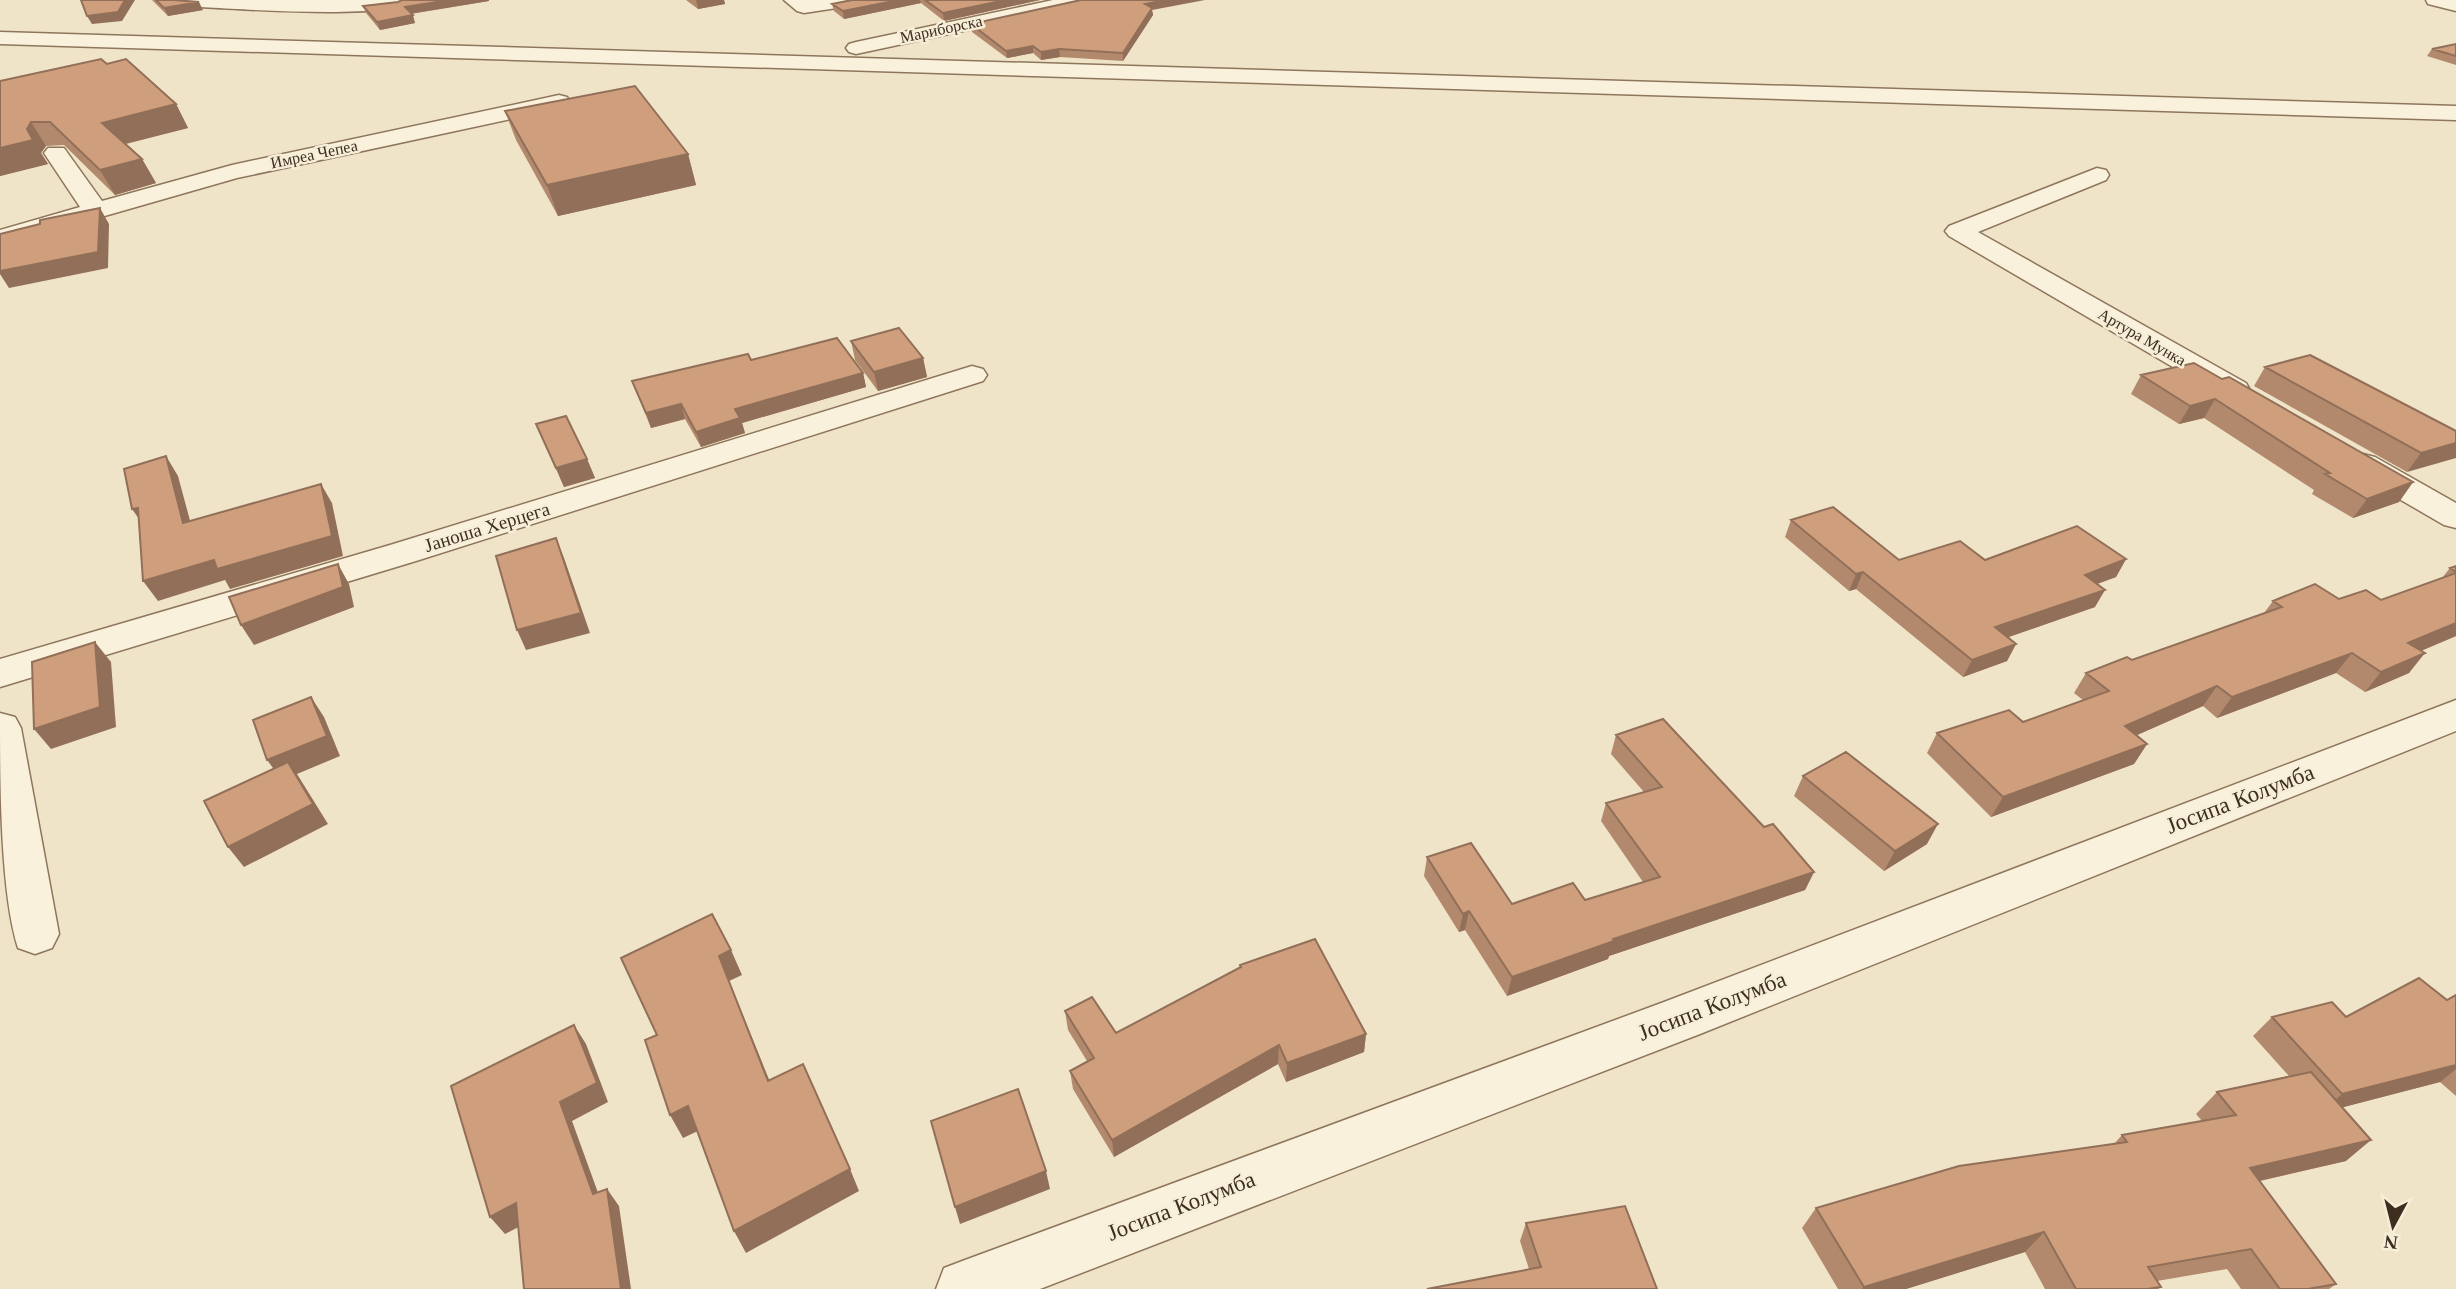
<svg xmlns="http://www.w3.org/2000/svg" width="2456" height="1289" font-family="'Times New Roman',serif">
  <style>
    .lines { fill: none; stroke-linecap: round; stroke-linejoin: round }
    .minor-casing { stroke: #8d765c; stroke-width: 3 }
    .minor { fill: #faf1dc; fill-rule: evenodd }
    .wall { fill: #b2896c }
    .shaded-wall { fill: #916f58 }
    .building { fill: #cf9f7d; stroke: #916f58; stroke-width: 2 }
    .labels { text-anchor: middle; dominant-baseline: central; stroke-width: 5; stroke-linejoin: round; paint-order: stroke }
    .far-street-label { font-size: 16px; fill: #3d2e20; stroke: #f7eed8 }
    .street-label { font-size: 19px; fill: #3d2e20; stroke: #f7eed8 }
    .near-street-label { font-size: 23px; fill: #3d2e20; stroke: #f7eed8 }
  </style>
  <rect width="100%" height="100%" fill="#f0e4c8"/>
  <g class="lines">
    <g class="minor-casing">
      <path id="minor" d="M 170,0 L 413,0 C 396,22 214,7 179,6 Z
        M 784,0 L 859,0 L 850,6 L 804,13 L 797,11 Z
        M 1053,0 L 1088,0 L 1079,6 L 856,54 L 849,52 L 846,48 L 849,44 L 856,42 Z
        M 2426,0 L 2456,0 L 2456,11 L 2428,4 Z
        M 0,32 L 2456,106 L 2456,120 L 0,44 Z
        M 559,95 L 567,97 L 570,102 L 567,107 L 237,178 L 0,246 L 0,230 L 80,207 L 44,153 L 48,148 L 64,148 L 102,201 L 232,165 Z
        M 2097,168 L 2106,170 L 2109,175 L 2106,180 L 1978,232 L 2246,383 L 2250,390 L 2246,397 L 2235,399 L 2224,397 L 1949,236 L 1945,231 L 1949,226 Z
        M 972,366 L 983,369 L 987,375 L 983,381 L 416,561 L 0,687 L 0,659 L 390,545 Z
        M 2363,454 L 2375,457 L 2456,503 L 2456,528 L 2444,525 L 2351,471 L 2347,464 L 2351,457 Z
        M 2456,700 L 2456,731 L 1700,1034 L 1040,1289 L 936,1289 L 944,1268 L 965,1260 L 1664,1002 Z
        M 0,713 L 15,717 L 21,728 L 59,934 L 52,948 L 35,954 L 18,948 C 0,892 0,777 0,713 Z"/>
    </g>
    <use href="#minor" class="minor"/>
  </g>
  <path class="wall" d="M 152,0 L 174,0 L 203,10 L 168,16 Z
    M 686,0 L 724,0 L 725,4 L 698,9 Z
    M 852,0 L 1040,0 L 944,21 L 921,3 L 844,19 L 834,11 L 832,4 Z
    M 489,1 L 411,14 L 415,23 L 380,30 L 366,13 L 363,6 L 398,2 Z
    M 1079,1 L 1152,10 L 1153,15 L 1123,61 L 1060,57 L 1041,60 L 1033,53 L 1007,58 L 972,32 L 971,24 Z
    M 2456,44 L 2456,65 L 2427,56 L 2432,49 Z
    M 107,64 L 176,104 L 188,128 L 126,144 L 142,159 L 156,183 L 115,195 L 64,145 L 46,146 L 41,153 L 48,164 L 0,176 L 0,81 Z
    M 505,111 L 688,154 L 696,185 L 558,216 L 516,140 Z
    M 851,341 L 923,358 L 927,377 L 878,391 L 855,360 Z
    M 751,360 L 863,373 L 866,387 L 742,423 L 745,433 L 701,447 L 685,419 L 651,428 L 632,381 Z
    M 2265,367 L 2456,431 L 2407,472 L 2254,386 Z
    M 2141,375 L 2222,379 L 2413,482 L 2399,502 L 2353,518 L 2312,494 L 2314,490 L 2204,418 L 2179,424 L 2131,394 Z
    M 536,424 L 587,459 L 595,478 L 564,487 Z
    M 1791,520 L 1899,560 L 1985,560 L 2126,559 L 2116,577 L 2097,584 L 2095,607 L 2008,637 L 2016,644 L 2007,661 L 1963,677 L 1856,589 L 1849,591 L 1785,537 Z
    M 2456,566 L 2456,636 L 2421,651 L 2409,673 L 2365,692 L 2336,673 L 2217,718 L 2203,706 L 2137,735 L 2147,744 L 2134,764 L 1991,817 L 1927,753 L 1937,733 L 2023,722 L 2083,700 L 2074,693 L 2086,673 L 2132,660 L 2264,613 L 2273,601 L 2339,599 L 2381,600 L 2442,578 L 2450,568 Z
    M 1616,735 L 1764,827 L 1814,872 L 1805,890 L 1609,956 L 1608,959 L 1507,996 L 1465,930 L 1459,932 L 1424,876 L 1427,857 L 1512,904 L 1585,900 L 1643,882 L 1601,821 L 1606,803 L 1644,792 L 1611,754 Z
    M 1803,776 L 1927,844 L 1884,871 L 1794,796 Z
    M 1240,965 L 1366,1034 L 1364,1052 L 1286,1082 L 1278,1064 L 1114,1157 L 1073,1089 L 1070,1071 L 1087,1061 L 1068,1030 L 1065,1011 L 1116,1033 L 1240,968 Z
    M 2456,995 L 2456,1096 L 2440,1082 L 2343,1107 L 2346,1161 L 2260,1181 L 2336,1284 L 2329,1289 L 2241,1289 L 2227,1269 L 2157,1281 L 2161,1287 L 2158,1289 L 2045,1289 L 2025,1252 L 1906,1289 L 1838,1289 L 1802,1228 L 1816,1208 L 2114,1144 L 2122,1135 L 2202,1121 L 2196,1114 L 2217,1092 L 2289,1076 L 2253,1036 L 2272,1017 L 2346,1017 L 2447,1000 Z
    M 1526,1223 L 1657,1289 L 1529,1269 L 1520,1241 Z"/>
  <path class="shaded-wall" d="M 125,0 L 135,0 L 122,21 L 92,24 L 87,16 Z
    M 450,0 L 489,0 L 489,1 L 408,14 L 405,7 Z
    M 696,0 L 724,0 L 725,4 L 698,9 Z
    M 899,0 L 920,0 L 921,3 L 844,19 L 843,11 Z
    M 1006,0 L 1040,0 L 944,21 L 943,13 Z
    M 1166,0 L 1205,0 L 1152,10 L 1153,15 L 1123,61 L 1123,53 L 1145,4 Z
    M 199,2 L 203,10 L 168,16 L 164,8 Z
    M 413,15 L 415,23 L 380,30 L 377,22 Z
    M 1033,46 L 1033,53 L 1007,58 L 1006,51 Z
    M 1059,49 L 1060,57 L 1041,60 L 1041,52 Z
    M 176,104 L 188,128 L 116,146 L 102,123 Z
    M 31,122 L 46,146 L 41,153 L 48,164 L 0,176 L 0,148 L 27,129 Z
    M 688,154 L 696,185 L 558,216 L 547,185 Z
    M 142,159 L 156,183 L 115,195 L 100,170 Z
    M 100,208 L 109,224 L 108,268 L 9,288 L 0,274 L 0,271 Z
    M 923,358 L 927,377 L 878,391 L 874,372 Z
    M 863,373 L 866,387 L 742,423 L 745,433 L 701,447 L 696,432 L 735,409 Z
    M 2215,399 L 2204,418 L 2179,424 L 2190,406 Z
    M 681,404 L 685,419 L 651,428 L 646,413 Z
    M 2456,443 L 2456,458 L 2407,472 L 2421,453 Z
    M 166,456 L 178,476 L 196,543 L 183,523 Z
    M 587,459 L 595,478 L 564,487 L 556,468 Z
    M 2413,482 L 2399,502 L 2353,518 L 2367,499 Z
    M 321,484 L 332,503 L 343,556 L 230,589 L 225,580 L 158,601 L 143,581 Z
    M 138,508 L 146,529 L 132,509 Z
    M 556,538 L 564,558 L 590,633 L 526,650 L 517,630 Z
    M 2126,559 L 2116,577 L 2075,592 L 2085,575 Z
    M 338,564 L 349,584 L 354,607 L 254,645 L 241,625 Z
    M 1863,572 L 1856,589 L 1849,591 L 1856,574 Z
    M 2105,590 L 2095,607 L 1986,645 L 1995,627 Z
    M 2456,623 L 2456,636 L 2392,663 L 2408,643 Z
    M 95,642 L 111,662 L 116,727 L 51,749 L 34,729 Z
    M 2016,644 L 2007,661 L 1963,677 L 1972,660 Z
    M 2352,653 L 2336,673 L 2217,718 L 2232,697 Z
    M 2425,653 L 2409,673 L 2365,692 L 2381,672 Z
    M 2217,686 L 2203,706 L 2112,746 L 2125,726 Z
    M 311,697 L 324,717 L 340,756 L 297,774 L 328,824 L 244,867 L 228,847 L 282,780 L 267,760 Z
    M 2147,744 L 2134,764 L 1991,817 L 2003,797 Z
    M 1938,824 L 1927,844 L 1884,871 L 1895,851 Z
    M 1814,872 L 1805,890 L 1609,956 L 1608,959 L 1507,996 L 1512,977 L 1613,939 Z
    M 1469,911 L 1465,930 L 1459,932 L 1463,914 Z
    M 731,950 L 742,975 L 729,981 L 779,1104 L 768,1081 L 719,956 Z
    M 574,1025 L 586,1044 L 608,1102 L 572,1121 L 605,1212 L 593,1194 L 560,1102 Z
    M 1366,1034 L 1364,1052 L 1286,1082 L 1287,1063 Z
    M 1279,1045 L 1278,1064 L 1114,1157 L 1112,1140 Z
    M 2456,1065 L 2456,1069 L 2440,1082 L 2321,1113 L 2342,1094 Z
    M 688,1106 L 700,1130 L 683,1138 L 670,1115 Z
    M 2371,1140 L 2346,1161 L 2227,1188 L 2250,1168 Z
    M 850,1169 L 859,1191 L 746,1253 L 734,1231 Z
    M 1046,1171 L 1050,1189 L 960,1224 L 955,1207 Z
    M 607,1189 L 619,1206 L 631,1289 L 621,1289 Z
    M 516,1203 L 530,1221 L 505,1234 L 490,1217 Z
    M 2044,1232 L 2025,1252 L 1906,1289 L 1862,1289 L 1864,1287 Z"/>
  <path class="building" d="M 81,0 L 125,0 L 118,12 L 87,16 Z
    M 156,0 L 174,0 L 199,2 L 164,8 Z
    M 402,0 L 450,0 L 405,7 L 413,15 L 377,22 L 363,6 L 398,2 Z
    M 852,0 L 899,0 L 843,11 L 832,4 Z
    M 925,0 L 1006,0 L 943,13 Z
    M 1081,0 L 1166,0 L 1145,4 L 1152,8 L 1123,53 L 1059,49 L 1041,52 L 1033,46 L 1006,51 L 971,24 Z
    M 2456,44 L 2456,56 L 2432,49 Z
    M 101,59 L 107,64 L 126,59 L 176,104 L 102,123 L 142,159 L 100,170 L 50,122 L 31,122 L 27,129 L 33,140 L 0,148 L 0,81 Z
    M 635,86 L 688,154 L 547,185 L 505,111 Z
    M 100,208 L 98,252 L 0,271 L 0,234 L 40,224 L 40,220 Z
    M 899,328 L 923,358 L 874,372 L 851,341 Z
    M 837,338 L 863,373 L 735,409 L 740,418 L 696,432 L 681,404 L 646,413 L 632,381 L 748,354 L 751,360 Z
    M 2310,355 L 2456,431 L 2456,443 L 2421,453 L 2265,367 Z
    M 2194,363 L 2222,379 L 2229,377 L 2413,482 L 2367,499 L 2325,474 L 2330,473 L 2215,399 L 2190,406 L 2141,375 Z
    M 566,416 L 587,459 L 556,468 L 536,424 Z
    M 166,456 L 183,523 L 321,484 L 332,536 L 217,569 L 214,560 L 143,581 L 138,508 L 132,509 L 124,469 Z
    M 1833,507 L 1899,560 L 1960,541 L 1985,560 L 2077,526 L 2126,559 L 2085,575 L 2105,590 L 1995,627 L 2016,644 L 1972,660 L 1863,572 L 1856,574 L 1791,520 Z
    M 556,538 L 581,613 L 517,630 L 496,556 Z
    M 338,564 L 343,587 L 241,625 L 229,597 Z
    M 2456,566 L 2456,572 L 2450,568 Z
    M 2456,573 L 2456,623 L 2408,643 L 2425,653 L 2381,672 L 2352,653 L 2232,697 L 2217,686 L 2125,726 L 2147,744 L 2003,797 L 1937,733 L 2009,710 L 2023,722 L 2109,691 L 2086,673 L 2127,657 L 2132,660 L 2282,607 L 2273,601 L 2315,584 L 2339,599 L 2366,590 L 2381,600 Z
    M 95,642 L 100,707 L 34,729 L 32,662 Z
    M 311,697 L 327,736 L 267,760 L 253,720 Z
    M 1663,719 L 1764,827 L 1773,824 L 1814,872 L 1613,939 L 1614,941 L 1512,977 L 1469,911 L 1463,914 L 1427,857 L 1471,843 L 1512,904 L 1573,883 L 1585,900 L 1660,877 L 1606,803 L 1662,787 L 1616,735 Z
    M 1846,752 L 1938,824 L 1895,851 L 1803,776 Z
    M 288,762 L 313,804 L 228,847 L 204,801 Z
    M 712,914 L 731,950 L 719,956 L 768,1081 L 803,1064 L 850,1169 L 734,1231 L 688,1106 L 670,1115 L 645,1040 L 657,1035 L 621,958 Z
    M 1315,939 L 1366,1034 L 1287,1063 L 1279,1045 L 1112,1140 L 1070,1071 L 1094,1058 L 1065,1011 L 1092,997 L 1116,1033 L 1241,967 L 1240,965 Z
    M 2419,978 L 2447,1000 L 2456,995 L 2456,1065 L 2342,1094 L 2272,1017 L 2332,1002 L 2346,1017 Z
    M 574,1025 L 597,1083 L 560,1102 L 593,1194 L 607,1189 L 621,1289 L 524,1289 L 516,1203 L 490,1217 L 451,1086 Z
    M 2311,1072 L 2371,1140 L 2250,1168 L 2336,1284 L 2308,1289 L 2280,1289 L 2251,1249 L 2148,1267 L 2161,1287 L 2147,1289 L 2076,1289 L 2044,1232 L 1864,1287 L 1816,1208 L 1959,1166 L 2127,1142 L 2122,1135 L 2236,1115 L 2217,1092 Z
    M 1018,1089 L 1046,1171 L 955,1207 L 931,1121 Z
    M 1625,1206 L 1657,1289 L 1427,1289 L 1541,1267 L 1526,1223 Z"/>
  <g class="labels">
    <g class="far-street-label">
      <text transform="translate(941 29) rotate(-12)">Мариборска</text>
      <text transform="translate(314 154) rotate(-12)">Имреа Чепеа</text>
      <text transform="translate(2142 337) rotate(30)">Артура Мунка</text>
    </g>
    <g class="street-label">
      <text transform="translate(487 527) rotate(-17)">Јаноша Херцега</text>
    </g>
    <g class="near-street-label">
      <text transform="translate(2240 799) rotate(-21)">Јосипа Колумба</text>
      <text transform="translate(1712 1006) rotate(-21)">Јосипа Колумба</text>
      <text transform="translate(1181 1206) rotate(-21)">Јосипа Колумба</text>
    </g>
  </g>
  <g transform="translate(2393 1226) rotate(187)" stroke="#f7eed8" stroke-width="5" paint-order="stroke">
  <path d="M0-5L12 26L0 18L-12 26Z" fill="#3d2e20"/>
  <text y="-10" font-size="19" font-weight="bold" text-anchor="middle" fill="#3d2e20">N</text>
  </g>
</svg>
